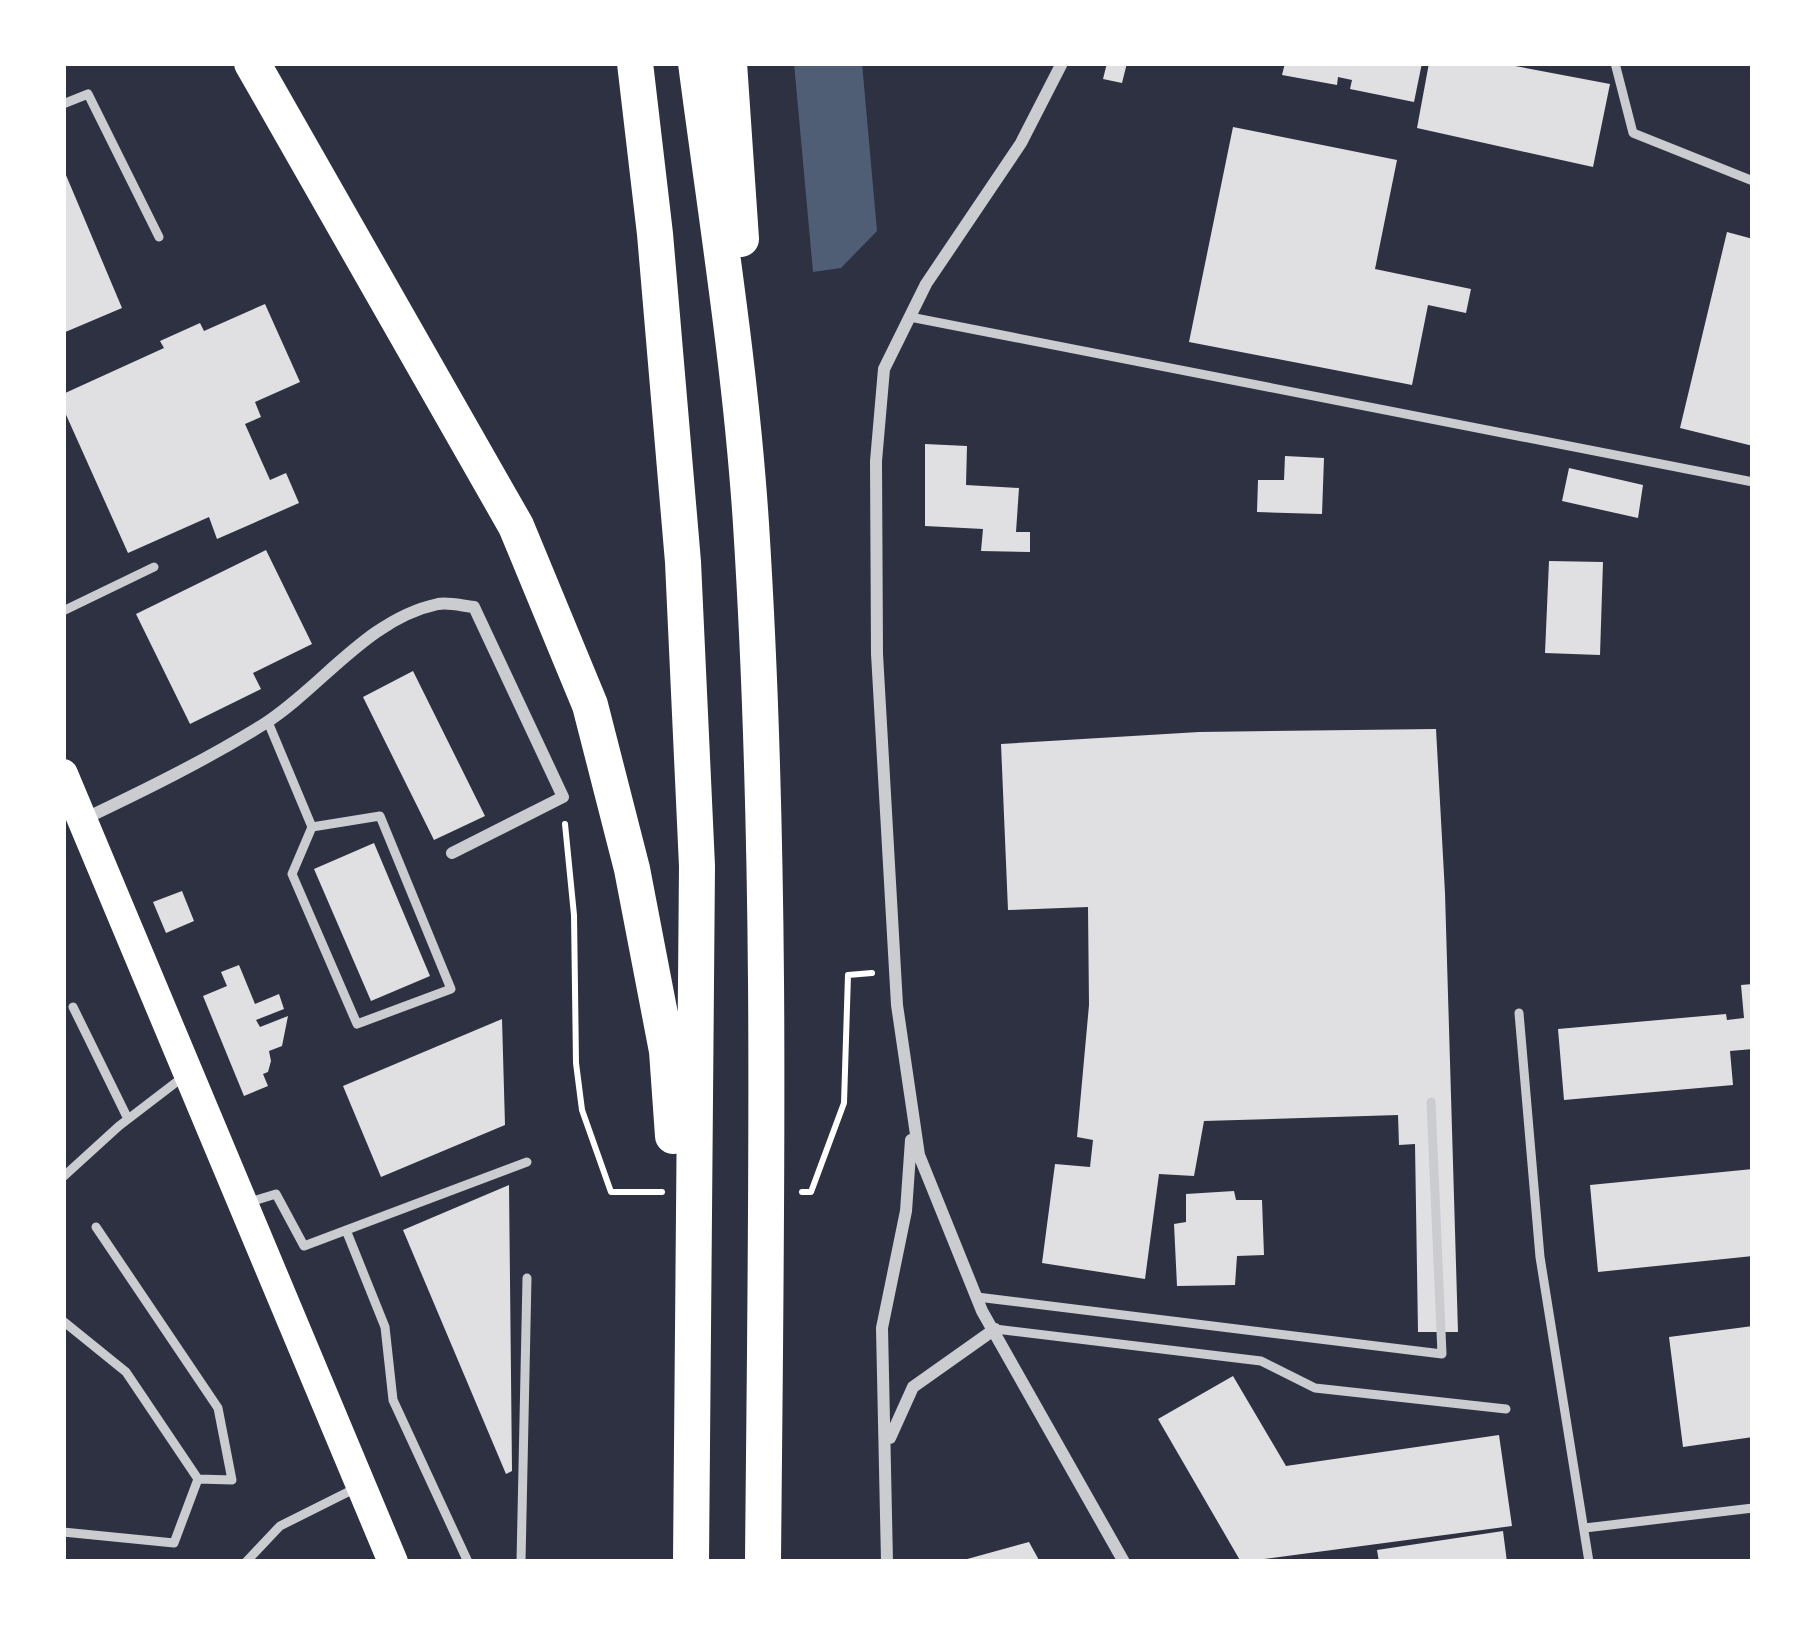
<svg xmlns="http://www.w3.org/2000/svg" width="1816" height="1625" font-family="'IBM Plex Sans',sans-serif">
  <style>
    .water { fill: #4f5d75 }
    .building { fill: #e0e0e3 }
    .lines { fill: none; stroke-linecap: round; stroke-linejoin: round }
    .path { stroke: #fff; stroke-width: 6 }
    .service { stroke: #caccd0; stroke-width: 9 }
    .minor { stroke: #caccd0; stroke-width: 12 }
    .primary { stroke: #fff; stroke-width: 30 }
    .motorway { stroke: #fff; stroke-width: 36 }
  </style>
  <rect width="100%" height="100%" fill="#2d3142"/>
  <path class="water" d="M 794,63 L 862,63 L 877,231 L 841,268 L 813,272 Z"/>
  <path class="building" d="M 1107,63 L 1127,63 L 1122,83 L 1103,79 Z
    M 1285,63 L 1354,66 L 1422,63 L 1414,102 L 1350,89 L 1352,80 L 1338,77 L 1337,85 L 1282,75 Z
    M 1429,63 L 1499,63 L 1610,84 L 1593,167 L 1417,128 Z
    M 1233,127 L 1397,160 L 1375,269 L 1471,289 L 1466,313 L 1428,305 L 1412,385 L 1189,342 Z
    M 63,168 L 122,308 L 63,333 Z
    M 1727,232 L 1753,239 L 1753,446 L 1680,428 Z
    M 265,304 L 300,382 L 255,402 L 261,417 L 245,424 L 270,480 L 286,473 L 299,503 L 217,539 L 209,517 L 128,553 L 63,408 L 63,394 L 164,348 L 160,341 L 200,323 L 204,331 Z
    M 925,444 L 967,446 L 966,485 L 1019,488 L 1016,532 L 1030,532 L 1030,552 L 981,551 L 983,529 L 925,526 Z
    M 1285,456 L 1324,458 L 1322,514 L 1257,512 L 1258,480 L 1284,480 Z
    M 1569,468 L 1643,485 L 1638,518 L 1562,501 Z
    M 266,550 L 312,644 L 253,673 L 261,689 L 190,724 L 136,614 Z
    M 1549,561 L 1603,562 L 1600,655 L 1545,653 Z
    M 413,671 L 485,816 L 434,840 L 363,697 Z
    M 1436,729 L 1445,893 L 1458,1332 L 1418,1332 L 1415,1144 L 1399,1145 L 1398,1115 L 1204,1121 L 1194,1176 L 1159,1174 L 1145,1279 L 1042,1263 L 1055,1164 L 1090,1167 L 1093,1140 L 1077,1137 L 1089,1005 L 1088,907 L 1008,910 L 1001,744 L 1199,732 Z
    M 374,843 L 430,976 L 371,1001 L 314,869 Z
    M 182,891 L 194,921 L 166,933 L 153,902 Z
    M 239,965 L 255,1004 L 279,994 L 284,1009 L 256,1020 L 260,1027 L 288,1016 L 282,1046 L 269,1051 L 271,1061 L 268,1072 L 263,1074 L 268,1086 L 244,1096 L 203,996 L 227,986 L 221,972 Z
    M 1753,984 L 1753,1049 L 1730,1051 L 1733,1085 L 1564,1100 L 1558,1029 L 1726,1014 L 1727,1020 L 1744,1018 L 1741,985 Z
    M 502,1019 L 505,1125 L 381,1177 L 343,1086 Z
    M 1753,1169 L 1753,1256 L 1598,1272 L 1590,1185 Z
    M 509,1185 L 512,1471 L 506,1474 L 403,1230 Z
    M 1234,1191 L 1236,1200 L 1262,1200 L 1264,1255 L 1237,1256 L 1235,1285 L 1177,1286 L 1174,1224 L 1186,1222 L 1186,1194 Z
    M 1753,1326 L 1753,1437 L 1683,1447 L 1669,1337 Z
    M 1233,1376 L 1286,1466 L 1499,1435 L 1512,1526 L 1241,1562 L 1158,1419 Z
    M 1503,1531 L 1507,1562 L 1379,1562 L 1377,1550 Z
    M 1029,1542 L 1040,1562 L 960,1562 L 960,1561 Z"/>
  <g class="lines">
    <path class="path" d="M 565,824 L 574,915 L 576,1063 L 582,1110 L 611,1192 L 662,1192
      M 802,1192 L 811,1192 L 844,1103 L 848,975 L 872,973"/>
    <path class="service" d="M 1615,63 L 1633,133 L 1753,181
      M 63,104 L 88,94 L 159,237
      M 910,317 L 1753,482
      M 63,611 L 154,567
      M 268,722 L 312,827 L 292,874 L 357,1024 L 451,989 L 380,816 L 312,827
      M 73,1007 L 128,1119
      M 1519,1013 L 1540,1257 L 1589,1562
      M 63,1177 L 119,1126 L 183,1077
      M 250,1202 L 276,1194 L 304,1246 L 527,1162
      M 346,1230 L 385,1327 L 393,1400 L 468,1562
      M 977,1297 L 1442,1354 L 1431,1102
      M 63,1321 L 126,1372 L 198,1479 L 232,1480 L 218,1408 L 96,1227
      M 995,1329 L 1261,1361 L 1315,1388 L 1506,1409
      M 1585,1528 L 1753,1508
      M 63,1532 L 174,1543 L 198,1479
      M 246,1562 L 280,1526 L 358,1487
      M 521,1562 L 527,1278"/>
    <path class="minor" d="M 1062,63 L 1021,143 L 926,284 L 884,369 L 876,461 L 877,654 L 897,1005 L 919,1155 L 982,1311 L 1124,1562
      M 84,819 C 145,790 206,760 264,724 C 322,687 367,619 438,604 C 449,602 463,606 474,607 L 563,797 L 452,853
      M 890,1438 L 913,1387 L 995,1329
      M 887,1562 L 882,1328 L 906,1211 L 911,1140"/>
    <path class="primary" d="M 63,774 L 393,1562"/>
    <path class="motorway" d="M 252,63 L 516,526 L 590,705 L 632,869 L 667,1051 L 673,1136
      M 635,63 L 655,234 L 683,562 L 697,866 L 691,1562
      M 696,63 C 716,216 741,370 751,524 C 773,870 766,1216 763,1562
      M 729,63 L 741,239"/>
  </g>
  <rect width="1816" height="1625" fill="none" stroke="#ffffff" stroke-width="132"/>
</svg>
